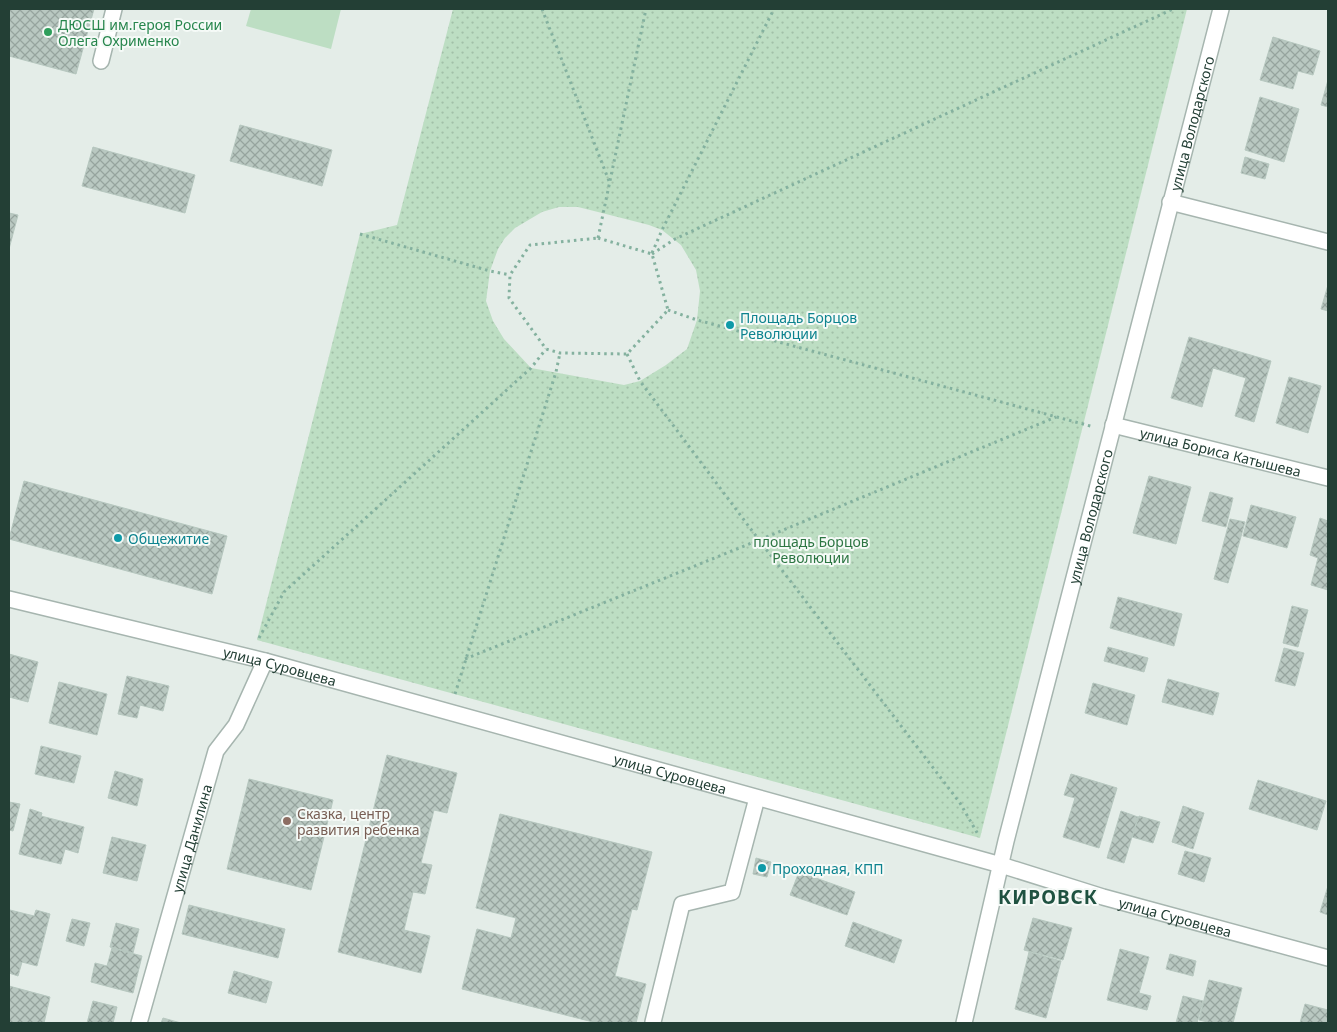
<svg xmlns="http://www.w3.org/2000/svg" width="1337" height="1032" font-family="'Noto Sans',sans-serif">
  <style>
    .green { fill: url(#green-dots); fill-rule: evenodd }
    .pitch { fill: #bddec3 }
    .building { fill: url(#building-cross-hatch); stroke: #b6c7bf }
    .lines { fill: none; stroke-linecap: round; stroke-linejoin: round }
    .minor-casing { stroke: #a6b5af; stroke-width: 18 }
    .path { stroke: #84b19f; stroke-width: 3; stroke-dasharray: 2.5 4; stroke-linecap: butt }
    .minor { stroke: #fff; stroke-width: 15 }
    .leisure-dot { fill: #2e9e5b; stroke: #f5faf7; stroke-width: 2 }
    .culture-dot { fill: #0f9aa8; stroke: #f5faf7; stroke-width: 2 }
    .education-dot { fill: #8d6e63; stroke: #f5faf7; stroke-width: 2 }
    .labels { text-anchor: middle; dominant-baseline: central; stroke-width: 4; stroke-linejoin: round; paint-order: stroke }
    .leisure-label { font-size: 14px; fill: #27864d; stroke: #f5faf7; text-anchor: start }
    .street-label { font-size: 14px; fill: #233f35; stroke: #f5faf7 }
    .culture-label { font-size: 14px; fill: #0d838f; stroke: #f5faf7; text-anchor: start }
    .park-label { font-size: 14px; fill: #2d7643; stroke: #f5faf7 }
    .education-label { font-size: 14px; fill: #785e54; stroke: #f5faf7; text-anchor: start }
    .district-label { font-size: 19px; font-weight: bold; letter-spacing: 1px; fill: #1f5241; stroke: #f5faf7 }
  </style>
  <defs>
    <pattern id="green-dots" width="8" height="8" patternUnits="userSpaceOnUse" patternTransform="scale(1.25)"><rect width="8" height="8" fill="#bddec3"/><path d="M2 2h.1M6 6h.1" fill="none" stroke="#a2c0a8" stroke-width="1.8" stroke-linecap="round"/></pattern>
    <pattern id="building-cross-hatch" width="8" height="8" patternUnits="userSpaceOnUse" patternTransform="scale(1.25)"><rect width="8" height="8" fill="#b9c8c1"/><path d="M0 0l8 8M0 8l8-8" fill="none" stroke="#96a49e"/></pattern>
  </defs>
  <rect width="100%" height="100%" fill="#e4ede8"/>
  <path class="green" d="M 453,9 L 1187,9 L 980,838 L 257,640 L 360,234 L 397,225 ZM 559,207 L 578,207 L 602,213 L 649,225 L 662,230 L 681,245 L 696,270 L 700,291 L 697,320 L 687,349 L 666,365 L 640,381 L 624,385 L 531,368 L 504,339 L 493,321 L 486,301 L 490,271 L 498,249 L 505,238 L 515,228 L 542,212 Z"/>
  <path class="pitch" d="M 251,9 L 341,9 L 331,49 L 246,26 Z"/>
  <path class="building" d="M 9,9 L 94,9 L 76,74 L 9,56 Z
    M 1273,37 L 1320,51 L 1313,75 L 1298,71 L 1293,89 L 1260,80 Z
    M 1328,80 L 1328,107 L 1321,105 Z
    M 1260,97 L 1299,109 L 1284,162 L 1245,150 Z
    M 240,125 L 332,150 L 322,186 L 230,161 Z
    M 93,147 L 195,175 L 185,213 L 82,186 Z
    M 1245,157 L 1269,164 L 1265,179 L 1241,173 Z
    M 9,213 L 18,215 L 9,249 Z
    M 1328,285 L 1328,311 L 1321,309 Z
    M 1189,337 L 1271,361 L 1254,422 L 1235,416 L 1246,378 L 1213,368 L 1202,407 L 1171,398 Z
    M 1289,377 L 1321,386 L 1308,433 L 1276,423 Z
    M 1149,476 L 1191,487 L 1176,544 L 1133,533 Z
    M 24,481 L 227,536 L 212,594 L 9,539 Z
    M 1210,492 L 1233,498 L 1226,527 L 1202,521 Z
    M 1251,505 L 1296,517 L 1287,548 L 1243,536 Z
    M 1320,518 L 1328,521 L 1328,590 L 1311,585 L 1318,558 L 1310,555 Z
    M 1230,519 L 1245,522 L 1228,583 L 1214,579 Z
    M 1118,597 L 1182,614 L 1174,646 L 1110,628 Z
    M 1292,606 L 1308,610 L 1298,647 L 1283,643 Z
    M 1108,647 L 1148,658 L 1144,672 L 1104,661 Z
    M 1284,648 L 1304,653 L 1295,686 L 1275,681 Z
    M 9,654 L 38,662 L 28,702 L 9,697 Z
    M 127,676 L 169,686 L 163,711 L 140,705 L 137,718 L 118,714 Z
    M 1168,679 L 1219,693 L 1213,715 L 1162,702 Z
    M 59,682 L 107,694 L 97,735 L 49,723 Z
    M 1093,683 L 1135,695 L 1127,725 L 1085,713 Z
    M 41,746 L 81,756 L 74,783 L 35,774 Z
    M 387,755 L 457,773 L 447,813 L 434,810 L 421,863 L 432,865 L 425,894 L 413,892 L 404,930 L 430,936 L 421,973 L 338,952 Z
    M 115,771 L 143,779 L 137,806 L 108,798 Z
    M 1071,774 L 1117,788 L 1099,848 L 1063,837 L 1075,798 L 1064,795 Z
    M 249,779 L 333,800 L 311,890 L 227,869 Z
    M 1258,780 L 1326,801 L 1317,830 L 1249,809 Z
    M 9,802 L 20,804 L 13,831 L 9,830 Z
    M 1183,806 L 1204,813 L 1193,849 L 1172,842 Z
    M 30,809 L 42,813 L 41,816 L 84,827 L 78,853 L 65,849 L 61,864 L 19,854 Z
    M 1121,811 L 1138,817 L 1124,863 L 1107,858 Z
    M 500,814 L 652,852 L 637,910 L 632,909 L 615,976 L 646,984 L 636,1023 L 597,1023 L 462,989 L 477,929 L 511,938 L 516,918 L 476,908 Z
    M 1139,816 L 1160,822 L 1153,843 L 1132,837 Z
    M 112,837 L 146,845 L 137,881 L 103,873 Z
    M 1185,851 L 1211,858 L 1204,882 L 1178,874 Z
    M 756,858 L 771,862 L 767,877 L 753,874 Z
    M 799,872 L 855,892 L 847,915 L 790,895 Z
    M 1328,886 L 1328,915 L 1320,912 Z
    M 189,905 L 285,929 L 278,958 L 182,934 Z
    M 10,910 L 34,916 L 36,910 L 50,914 L 37,966 L 22,962 L 18,976 L 9,973 Z
    M 1033,918 L 1072,928 L 1063,960 L 1024,950 Z
    M 72,919 L 90,923 L 84,946 L 66,941 Z
    M 853,922 L 902,940 L 894,963 L 845,946 Z
    M 116,923 L 139,929 L 133,953 L 110,947 Z
    M 112,948 L 142,956 L 133,993 L 91,982 L 95,963 L 107,966 Z
    M 1120,949 L 1149,957 L 1139,993 L 1151,996 L 1147,1010 L 1107,1000 Z
    M 1029,952 L 1061,961 L 1046,1018 L 1015,1009 Z
    M 1170,954 L 1196,961 L 1193,976 L 1166,969 Z
    M 234,971 L 272,982 L 266,1003 L 228,993 Z
    M 1209,980 L 1242,988 L 1233,1023 L 1212,1023 L 1199,1020 Z
    M 9,986 L 50,997 L 44,1023 L 9,1023 Z
    M 1183,996 L 1203,1001 L 1197,1023 L 1176,1023 Z
    M 93,1001 L 117,1007 L 113,1023 L 87,1023 Z
    M 1305,1004 L 1328,1010 L 1328,1023 L 1300,1023 Z
    M 163,1018 L 181,1023 L 161,1023 Z"/>
  <g class="lines">
    <g class="minor-casing">
      <g id="minor">
        <path d="M 101,61 L 114,9"/>
        <path d="M 1170,202 L 1328,242"/>
        <path id="s1" d="M 1113,425 L 1328,478"/>
        <path id="s2" d="M 9,599 L 265,661 L 1001,865 L 1103,897 L 1328,958"/>
        <path d="M 653,1022 L 682,904 L 732,892 L 757,798"/>
        <path id="s3" d="M 139,1023 L 216,751 L 236,725 L 265,661"/>
        <path id="s4" d="M 964,1023 L 1006,841 L 1221,9"/>
      </g>
    </g>
    <path class="path" d="M 542,9 L 609,181
      M 360,234 L 490,271 L 510,275
      M 598,238 L 652,254 L 668,310 L 627,354 L 560,353 L 546,349 L 509,298 L 510,275 L 530,245 Z
      M 598,238 L 646,9
      M 652,253 L 662,230 L 774,9
      M 652,254 L 675,239 L 1173,9
      M 668,310 L 697,320 L 1094,427
      M 627,354 L 640,381 L 759,540 L 960,803 L 979,836
      M 259,638 L 284,592 L 531,368 L 546,349
      M 465,659 L 759,540 L 1056,417
      M 455,694 L 556,372 L 560,353"/>
    <use href="#minor" class="minor"/>
  </g>
  <circle class="leisure-dot" cx="48" cy="32" r="5"/>
  <g class="culture-dot">
    <circle cx="730" cy="325" r="5"/>
    <circle cx="118" cy="538" r="5"/>
    <circle cx="762" cy="868" r="5"/>
  </g>
  <circle class="education-dot" cx="287" cy="821" r="5"/>
  <g class="labels">
    <g class="leisure-label">
      <text x="58" y="24">ДЮСШ им.героя России<tspan x="58" dy="16">Олега Охрименко</tspan></text>
    </g>
    <g class="street-label">
      <text stroke="none"><textPath href="#s4" startOffset="928">улица Володарского</textPath></text>
      <text stroke="none"><textPath href="#s1" startOffset="111">улица Бориса Катышева</textPath></text>
      <text stroke="none"><textPath href="#s4" startOffset="522">улица Володарского</textPath></text>
      <text stroke="none"><textPath href="#s2" startOffset="279">улица Суровцева</textPath></text>
      <text stroke="none"><textPath href="#s2" startOffset="684">улица Суровцева</textPath></text>
      <text stroke="none"><textPath href="#s3" startOffset="192">улица Данилина</textPath></text>
      <text stroke="none"><textPath href="#s2" startOffset="1209">улица Суровцева</textPath></text>
    </g>
    <g class="culture-label">
      <text x="740" y="317">Площадь Борцов<tspan x="740" dy="16">Революции</tspan></text>
      <text x="128" y="538">Общежитие</text>
      <text x="772" y="868">Проходная, КПП</text>
    </g>
    <g class="park-label">
      <text x="811" y="541">площадь Борцов<tspan x="811" dy="16">Революции</tspan></text>
    </g>
    <g class="education-label">
      <text x="297" y="813">Сказка, центр<tspan x="297" dy="16">развития ребенка</tspan></text>
    </g>
    <g class="district-label">
      <text x="1048" y="897">КИРОВСК</text>
    </g>
  </g>
  <rect width="1337" height="1032" fill="none" stroke="#233f35" stroke-width="20"/>
</svg>
